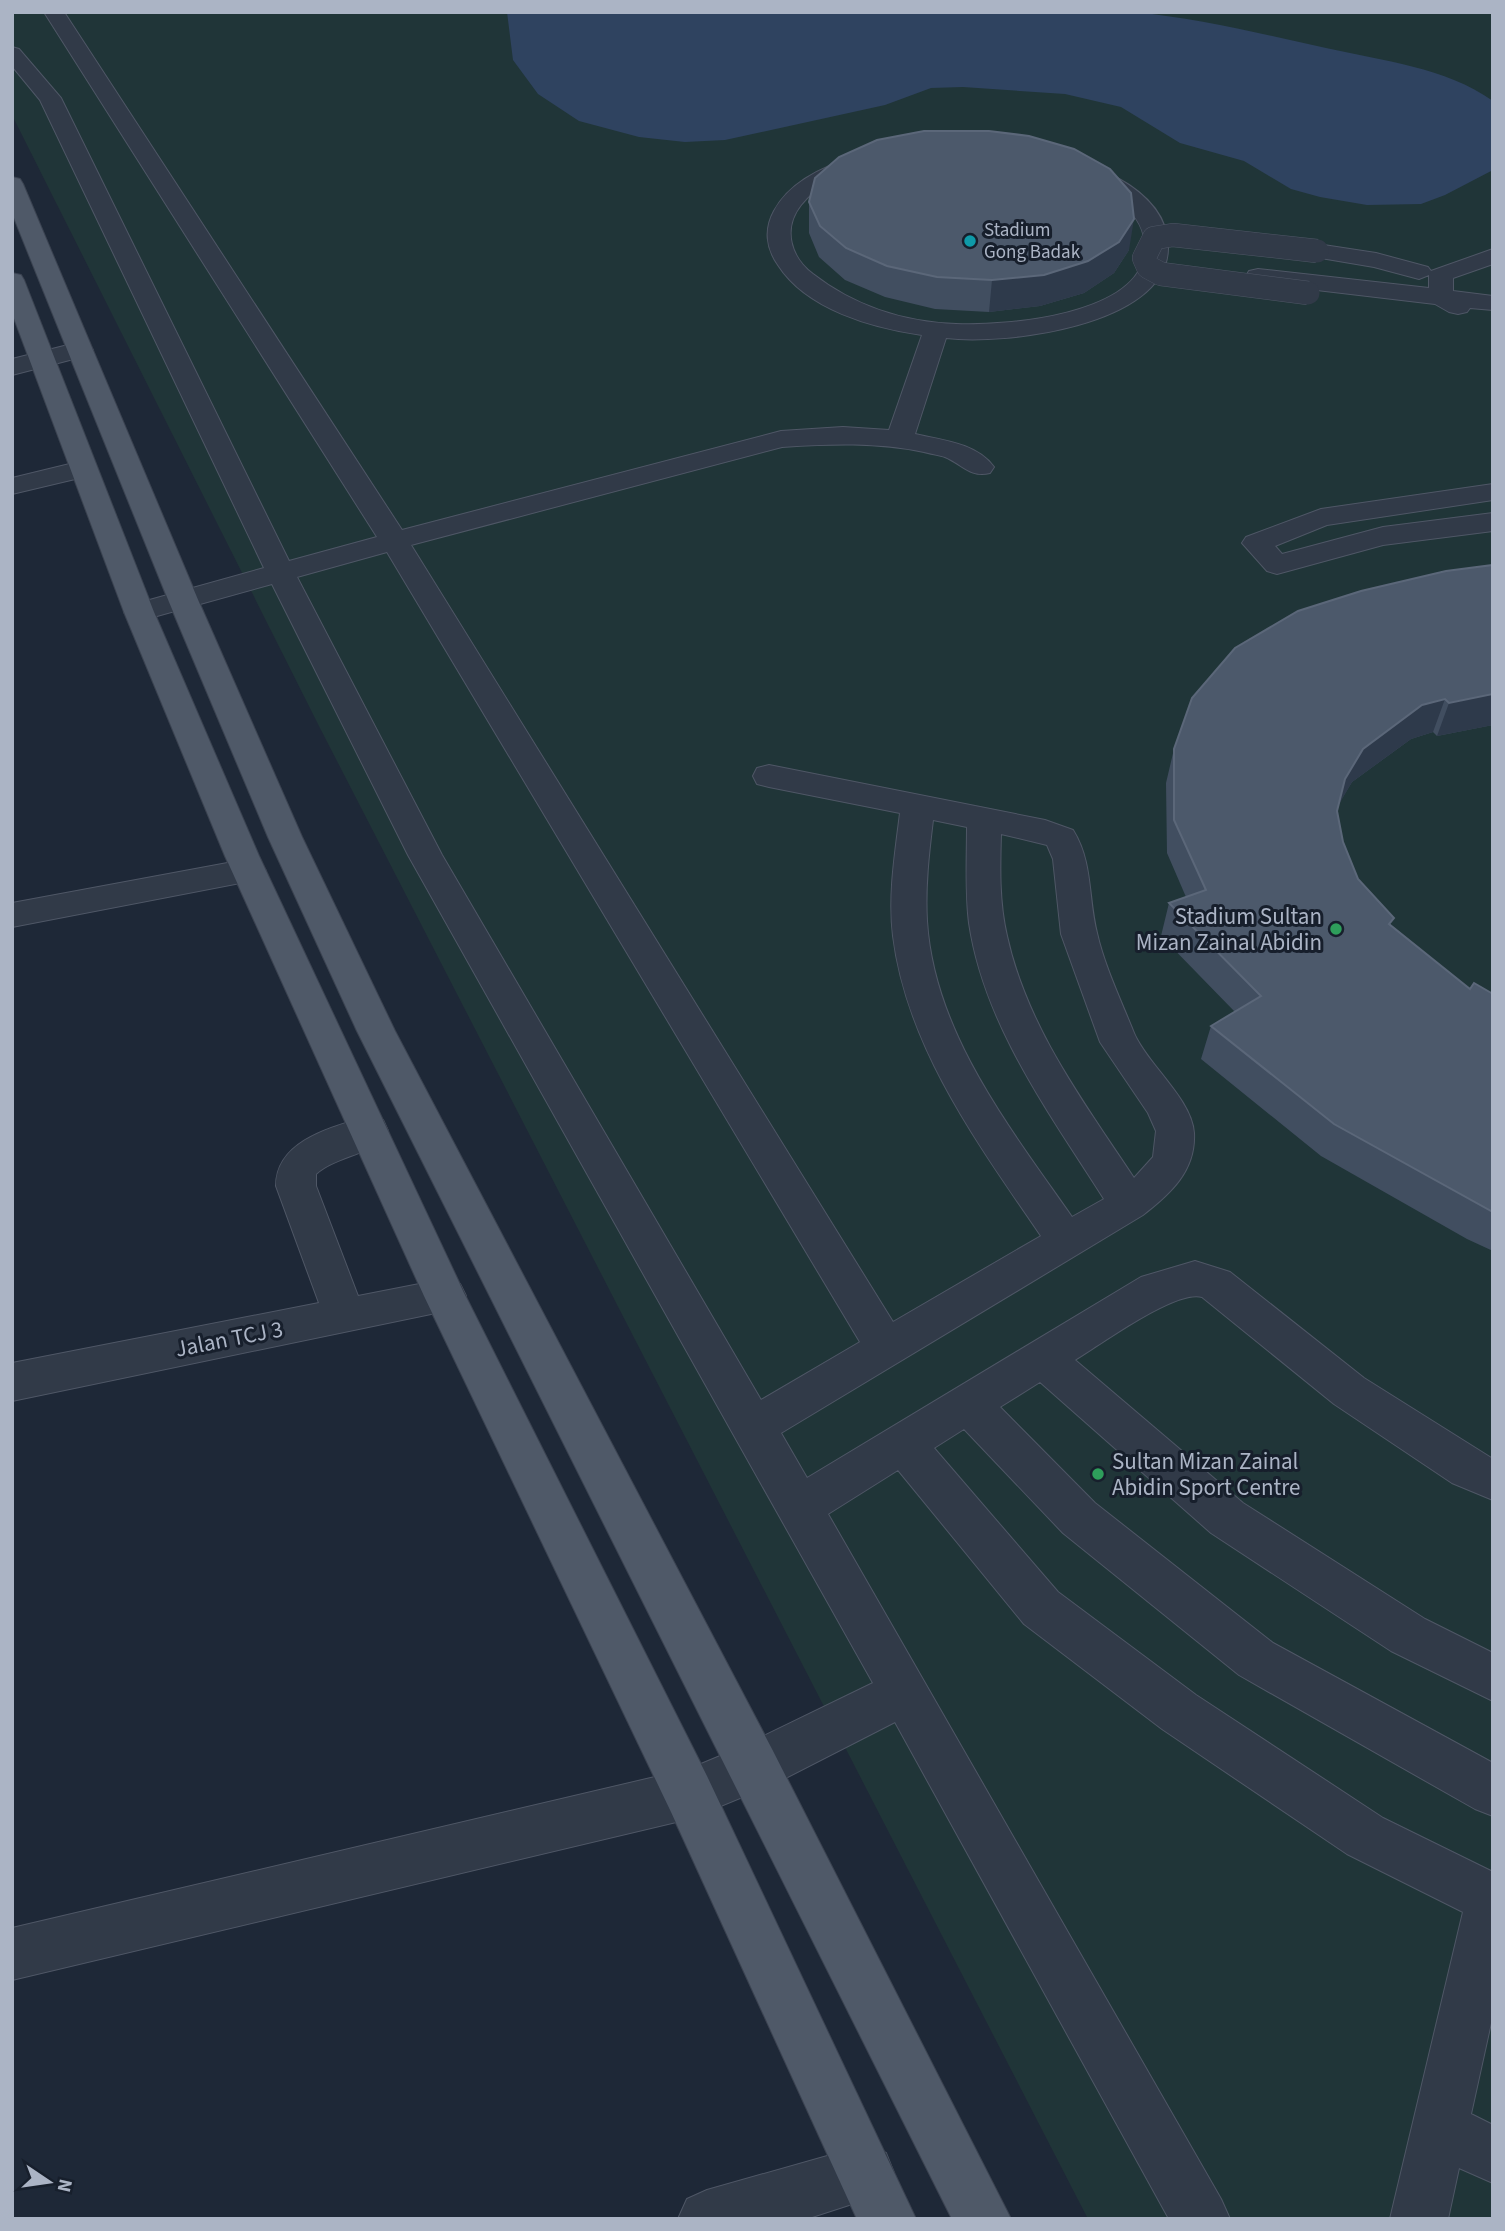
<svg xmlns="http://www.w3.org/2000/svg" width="1505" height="2231" font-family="'Source Sans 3',sans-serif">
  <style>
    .green { fill: #203538 }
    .water { fill: #2f4360 }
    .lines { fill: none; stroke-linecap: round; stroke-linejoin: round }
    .minor-casing { stroke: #4f5766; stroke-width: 2 }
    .major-casing { stroke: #3b4351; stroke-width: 2 }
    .minor { fill: #313a48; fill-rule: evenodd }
    .major { fill: #4f5968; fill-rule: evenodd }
    .minor-bridge-casing { stroke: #4f5766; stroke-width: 24; stroke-linecap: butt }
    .minor-bridge { stroke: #313a48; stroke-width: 23 }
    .wall { fill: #414e60 }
    .shaded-wall { fill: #2e3a4b }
    .building { fill: #4c596b; stroke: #5b6779; stroke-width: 2 }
    .culture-dot { fill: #0f9aa8; stroke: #171f2c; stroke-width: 2.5 }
    .leisure-dot { fill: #2e9e5b; stroke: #171f2c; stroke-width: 2.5 }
    .labels { text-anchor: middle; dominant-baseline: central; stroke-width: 6; stroke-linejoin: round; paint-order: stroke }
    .far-poi-label { font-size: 19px; fill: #abb4c5; stroke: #171f2c; text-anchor: start }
    .poi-label { font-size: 23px; fill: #abb4c5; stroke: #171f2c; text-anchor: end }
    .street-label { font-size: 23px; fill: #abb4c5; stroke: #171f2c }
  </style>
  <rect width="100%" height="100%" fill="#1e2837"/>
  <path class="green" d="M 12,12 L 1493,12 L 1493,2219 L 1088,2219 L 320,728 L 12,115 Z"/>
  <path class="water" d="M 507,12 L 1133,12 C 1198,18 1262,34 1326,48 C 1383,61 1445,67 1493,101 L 1493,170 L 1445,195 L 1421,204 L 1367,205 L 1320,197 L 1291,189 L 1244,161 L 1180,143 L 1121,107 L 1065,94 L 963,87 L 931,88 L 885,105 L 725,140 L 685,142 L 639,137 L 579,121 L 538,94 L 513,60 Z"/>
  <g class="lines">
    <g class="minor-casing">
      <path id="minor" d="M 44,12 L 64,12 L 402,530 L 781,431 L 843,427 L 889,430 L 922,335 C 872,328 806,309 778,265 C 766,248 764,229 774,211 C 830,106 1172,128 1168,249 C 1166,327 1002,345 946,338 L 915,434 C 941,440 977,443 994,467 L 990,473 C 970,478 962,464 945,457 C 939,455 931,454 924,452 C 876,442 830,444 782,447 L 411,545 L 893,1322 L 1041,1236 C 979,1145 907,1048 893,936 C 888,895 895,854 900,813 L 769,787 L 757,784 L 753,776 L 757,768 L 769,765 L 1045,820 L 1073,830 C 1093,862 1088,897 1097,933 C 1104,965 1122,1003 1134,1033 C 1147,1064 1192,1099 1194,1133 C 1196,1171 1170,1194 1143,1215 L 781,1433 L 807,1478 L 1141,1277 L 1195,1261 L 1230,1272 L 1364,1378 L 1493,1459 L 1493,1500 L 1452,1483 L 1334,1404 L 1202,1297 C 1176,1289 1100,1345 1075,1360 L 1243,1503 L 1425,1619 L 1493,1653 L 1493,1701 L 1391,1651 L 1211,1533 L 1040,1382 L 1000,1407 L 1095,1503 L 1273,1643 L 1493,1763 L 1493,1816 L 1475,1809 L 1239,1675 L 1063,1533 L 964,1429 L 934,1448 L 1058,1592 L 1196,1695 L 1383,1818 L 1493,1872 L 1493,2014 L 1471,2114 L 1493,2125 L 1493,2183 L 1459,2168 L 1448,2219 L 1390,2219 L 1463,1912 L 1347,1854 L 1162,1729 L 1024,1624 L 898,1470 L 828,1514 L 1221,2199 L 1230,2219 L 1169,2219 L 895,1722 L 772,1785 L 689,1819 L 12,1980 L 12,1928 L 689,1769 L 737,1749 L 873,1683 L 408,855 L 272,584 L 139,621 L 128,618 L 124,612 L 128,606 L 264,568 L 40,100 L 12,66 L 12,47 L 19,49 L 61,98 L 289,561 L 377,537 ZM 937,157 C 1003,157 1069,162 1123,205 C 1137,216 1146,232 1145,251 C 1140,316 1004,326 956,324 C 904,322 854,306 813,274 C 791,258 782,229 801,205 C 832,166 891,160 937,157 ZM 387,552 L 860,1342 L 761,1400 L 442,855 L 297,577 ZM 933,820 L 967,827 C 967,859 965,891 969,923 C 984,1025 1050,1114 1104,1199 L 1072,1217 C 1010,1128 934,1033 927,921 C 925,887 929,853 933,820 ZM 1001,834 L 1047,845 L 1053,859 L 1061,934 L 1100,1042 L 1148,1113 L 1156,1131 L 1153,1157 L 1134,1178 C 1083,1101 1027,1027 1007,936 C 999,902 1000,867 1001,834 Z
        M 1317,244 L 1376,253 L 1428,267 L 1431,271 L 1493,249 L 1493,264 L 1453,278 L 1453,291 L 1493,296 L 1493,310 L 1470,308 L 1467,312 L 1458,314 L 1449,312 L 1435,304 L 1258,283 L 1249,281 L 1246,276 L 1249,271 L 1258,269 L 1429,288 L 1429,275 L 1419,279 L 1374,267 L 1309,256 L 1305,251 L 1309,246 Z
        M 80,342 L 89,345 L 93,350 L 89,355 L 12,375 L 12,359 Z
        M 82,461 L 92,463 L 96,469 L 92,475 L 12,494 L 12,478 Z
        M 1493,484 L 1493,500 L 1327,525 L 1275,546 L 1282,554 L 1383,527 L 1493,513 L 1493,531 L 1383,545 L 1277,574 L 1267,571 L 1242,543 L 1246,537 L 1321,509 Z
        M 249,859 L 261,863 L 266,871 L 261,879 L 12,927 L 12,903 Z
        M 369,1116 L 383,1120 L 388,1131 C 376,1155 337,1155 316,1174 L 316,1186 L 358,1296 L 445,1279 L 460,1284 L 466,1296 L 460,1308 L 12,1401 L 12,1363 L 319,1303 L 276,1186 C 276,1140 333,1127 369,1116 Z
        M 866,2145 L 886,2153 L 894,2173 L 886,2193 L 806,2219 L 678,2219 L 687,2199 L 707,2190 Z"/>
    </g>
    <g class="major-casing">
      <path id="major" d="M 12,177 L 20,179 L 23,184 L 199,602 L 302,837 L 395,1031 L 772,1749 L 1011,2219 L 952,2219 L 357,1031 L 268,837 L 169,602 L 12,213 Z
        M 12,273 L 21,275 L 24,280 L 154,612 L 259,856 L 464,1293 L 707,1776 L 916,2219 L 857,2219 L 671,1812 L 424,1296 L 225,856 L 124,612 L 12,313 Z"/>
    </g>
    <use href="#minor" class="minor"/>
    <use href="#major" class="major"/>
    <g class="minor-bridge-casing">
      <path id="minor-bridge" d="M 1308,293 L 1161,274 L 1148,267 L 1144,258 L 1154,238 L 1173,235 L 1317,251"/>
    </g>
    <use href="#minor-bridge" class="minor-bridge"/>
  </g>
  <path class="wall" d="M 809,202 L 1129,250 L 1114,273 L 1084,293 L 1040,306 L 989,312 L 935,309 L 885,297 L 845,280 L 819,257 L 809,233 Z
    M 1298,611 L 1493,725 L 1437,736 L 1433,732 L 1411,739 L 1352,782 L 1338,805 L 1337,811 L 1343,842 L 1358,879 L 1391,925 L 1470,989 L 1493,994 L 1493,1251 L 1467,1239 L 1321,1156 L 1201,1059 L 1211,1026 L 1235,1012 L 1161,936 L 1169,903 L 1186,897 L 1167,853 L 1166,783 L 1174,749 Z"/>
  <path class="shaded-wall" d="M 1134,219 L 1129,250 L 1114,273 L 1084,293 L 1040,306 L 989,312 L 992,280 Z
    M 1493,694 L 1493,725 L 1437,736 L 1449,703 Z
    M 1445,699 L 1433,732 L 1411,739 L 1352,782 L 1334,813 L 1345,779 L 1363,749 L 1422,705 Z"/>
  <path class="building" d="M 924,131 L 989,131 L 1029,136 L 1074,149 L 1110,169 L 1131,193 L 1134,219 L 1119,242 L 1088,261 L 1044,275 L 992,280 L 937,277 L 887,266 L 846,248 L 820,226 L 809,202 L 815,178 L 839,157 L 877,140 Z
    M 1493,565 L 1493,694 L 1449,703 L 1445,699 L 1422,705 L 1363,749 L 1345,779 L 1337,811 L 1343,842 L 1358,879 L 1394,918 L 1389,924 L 1470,989 L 1474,983 L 1493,994 L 1493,1212 L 1334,1124 L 1211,1026 L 1261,996 L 1169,903 L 1206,890 L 1174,820 L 1174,749 L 1192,698 L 1235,648 L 1298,611 L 1361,591 L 1446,571 Z"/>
  <circle class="culture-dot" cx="970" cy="241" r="7"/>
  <g class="leisure-dot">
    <circle cx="1336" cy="929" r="7"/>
    <circle cx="1098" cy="1474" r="7"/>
  </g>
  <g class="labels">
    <g class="far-poi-label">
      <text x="984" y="230">Stadium<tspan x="984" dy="22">Gong Badak</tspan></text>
    </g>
    <g class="poi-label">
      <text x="1322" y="916">Stadium Sultan<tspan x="1322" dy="26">Mizan Zainal Abidin</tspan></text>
      <text x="1112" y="1461" text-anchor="start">Sultan Mizan Zainal<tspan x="1112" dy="26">Abidin Sport Centre</tspan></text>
    </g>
    <g class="street-label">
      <text transform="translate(229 1339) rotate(-11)">Jalan TCJ 3</text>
    </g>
  </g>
  <rect width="1505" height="2231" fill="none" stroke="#abb4c5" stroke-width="28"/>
  <g transform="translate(49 2182) rotate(103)" stroke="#171f2c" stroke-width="5" paint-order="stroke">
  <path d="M0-5L12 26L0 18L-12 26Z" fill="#abb4c5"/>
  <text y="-10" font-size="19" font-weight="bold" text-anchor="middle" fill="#abb4c5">N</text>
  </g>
</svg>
